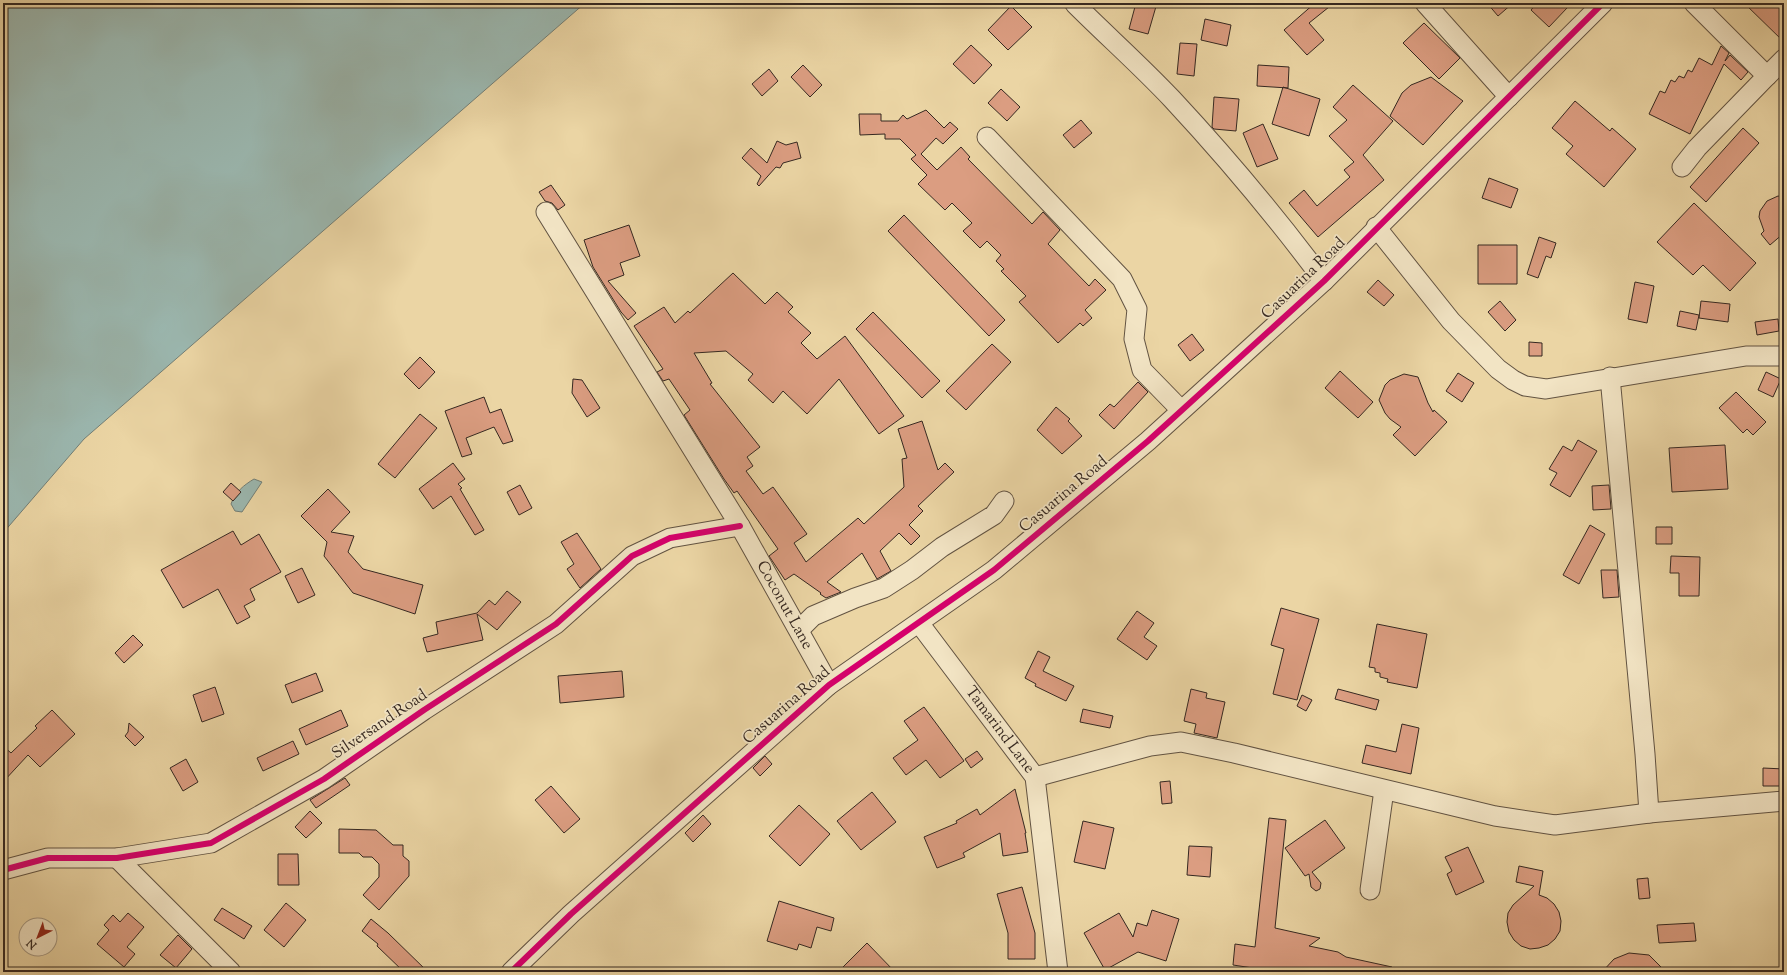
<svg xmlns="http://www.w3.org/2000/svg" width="1787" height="975" font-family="'Sorts Mill Goudy',serif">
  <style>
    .water { fill: #9bb7af; stroke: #727e76 }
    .building { fill: #db9d81; stroke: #352821 }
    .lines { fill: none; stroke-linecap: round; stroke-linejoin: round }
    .minor-casing { stroke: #625342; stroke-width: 21 }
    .minor { stroke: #f2e4c4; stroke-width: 19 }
    .cycleway-casing { stroke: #f2e4c4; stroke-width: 8 }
    .cycleway { stroke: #d6006c; stroke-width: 6 }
    .labels { text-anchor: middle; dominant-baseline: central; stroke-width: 3.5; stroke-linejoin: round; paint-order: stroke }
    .street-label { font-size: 16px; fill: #352821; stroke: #f2e4c4 }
  </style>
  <rect width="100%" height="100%" fill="#ebd5a4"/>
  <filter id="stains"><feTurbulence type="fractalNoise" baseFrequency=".005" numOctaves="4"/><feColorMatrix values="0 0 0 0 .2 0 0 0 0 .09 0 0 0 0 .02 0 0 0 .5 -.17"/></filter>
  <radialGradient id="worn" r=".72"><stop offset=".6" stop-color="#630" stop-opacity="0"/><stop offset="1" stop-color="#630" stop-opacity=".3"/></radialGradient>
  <path class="water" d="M 3,3 L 585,3 L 84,439 L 3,533 Z
    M 254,479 L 262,482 L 242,512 L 235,511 L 231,504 C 235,492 244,485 254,479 Z"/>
  <path class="building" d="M 1136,3 L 1157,3 L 1148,34 L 1129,29 Z
    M 1315,3 L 1334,3 L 1309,23 L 1324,40 L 1307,55 L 1284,30 Z
    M 1487,3 L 1513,3 L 1498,16 Z
    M 1537,3 L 1562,3 L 1567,8 L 1549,27 L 1531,10 Z
    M 1744,3 L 1784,3 L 1784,42 Z
    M 1011,6 L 1032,27 L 1008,50 L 988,30 Z
    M 1205,19 L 1231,25 L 1227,46 L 1201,40 Z
    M 1424,23 L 1460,58 L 1439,79 L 1403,43 Z
    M 1180,43 L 1197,44 L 1194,76 L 1177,74 Z
    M 971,45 L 992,65 L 974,84 L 953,64 Z
    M 1721,46 L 1729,53 L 1725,61 L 1730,55 L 1748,72 L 1741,80 L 1724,64 L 1690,134 L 1649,114 L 1660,91 L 1665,93 L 1671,80 L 1675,82 L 1679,76 L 1684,78 L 1688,70 L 1692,72 L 1699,58 L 1712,65 Z
    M 803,65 L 822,85 L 810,97 L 791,77 Z
    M 1258,65 L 1289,67 L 1288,88 L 1257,86 Z
    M 769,69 L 778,81 L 762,96 L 752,84 Z
    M 1431,77 L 1463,101 L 1423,145 L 1390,116 L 1402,93 L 1411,85 Z
    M 1353,85 L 1393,121 L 1363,155 L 1384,180 L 1318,237 L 1289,203 L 1304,190 L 1317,206 L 1350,177 L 1344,170 L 1354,162 L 1329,136 L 1347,120 L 1333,107 Z
    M 1283,87 L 1320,99 L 1309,136 L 1272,124 Z
    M 1001,89 L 1020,107 L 1007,121 L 988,103 Z
    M 1214,97 L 1239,99 L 1236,131 L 1214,129 L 1212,127 Z
    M 1575,101 L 1610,131 L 1612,128 L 1636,149 L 1604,187 L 1566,154 L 1573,146 L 1552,128 Z
    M 926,110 L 944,128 L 950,122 L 958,129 L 943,144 L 936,138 L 921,154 L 937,170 L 961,147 L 970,157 L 968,159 L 1032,224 L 1043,212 L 1060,230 L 1048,244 L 1089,286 L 1095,279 L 1106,290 L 1085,310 L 1092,318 L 1083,326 L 1080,323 L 1058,343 L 1019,302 L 1026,296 L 1001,271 L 1004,269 L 996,261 L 1001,255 L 987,241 L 980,248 L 963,231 L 972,223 L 952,203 L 945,210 L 918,184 L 927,175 L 911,159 L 916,155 L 900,139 L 885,139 L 885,134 L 860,135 L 859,114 L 881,114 L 881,121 L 898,121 L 903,115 L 907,119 Z
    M 1081,120 L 1092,133 L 1074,148 L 1063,135 Z
    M 1263,124 L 1278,159 L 1257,167 L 1243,133 Z
    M 1743,128 L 1759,143 L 1706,202 L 1690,187 Z
    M 777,141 L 786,145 L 797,142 L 801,158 L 783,163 L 780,168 L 776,167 L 759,186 L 757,184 L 761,176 L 742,158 L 751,148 L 767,163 Z
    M 1489,178 L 1518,189 L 1511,208 L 1482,198 Z
    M 551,185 L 565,205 L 558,210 L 552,203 L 545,201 L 539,192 Z
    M 1778,196 L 1784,197 L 1784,233 L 1770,245 L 1761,234 L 1764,231 L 1759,217 L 1760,211 L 1767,201 Z
    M 1694,203 L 1756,263 L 1730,291 L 1703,265 L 1693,275 L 1657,242 Z
    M 904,215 L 1005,320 L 989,336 L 888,231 Z
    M 629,225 L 640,256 L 620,263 L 624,275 L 608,281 L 636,313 L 628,320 L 621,312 L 593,267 L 584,240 Z
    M 1539,237 L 1556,243 L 1551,258 L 1546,256 L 1538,278 L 1527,274 Z
    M 1478,245 L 1517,245 L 1517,284 L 1478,284 Z
    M 733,273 L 765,304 L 777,292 L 793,307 L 788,312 L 811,333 L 801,343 L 817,359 L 845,336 L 904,416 L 879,434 L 839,379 L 807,414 L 783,391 L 773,403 L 748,380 L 753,374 L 726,351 L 694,353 L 712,383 L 710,384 L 760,447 L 747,457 L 753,466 L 746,471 L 763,494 L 773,487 L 807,534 L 794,543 L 806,562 L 858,518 L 864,524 L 904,487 L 902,459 L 907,458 L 898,429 L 922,421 L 938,470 L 945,463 L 954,472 L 918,506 L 923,511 L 909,525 L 920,536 L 911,545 L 899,533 L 880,551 L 891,571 L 877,579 L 862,553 L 827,582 L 841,592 L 826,598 L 820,594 L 821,593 L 794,574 L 785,580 L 769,556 L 778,549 L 737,491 L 734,493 L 724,479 L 684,415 L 690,410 L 669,379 L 663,381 L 657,372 L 663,369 L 634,326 L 664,307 L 675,323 L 688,311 L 690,313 Z
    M 1378,280 L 1394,295 L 1384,306 L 1367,292 Z
    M 1635,282 L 1654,286 L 1647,323 L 1628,319 Z
    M 1500,301 L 1516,320 L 1505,331 L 1488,312 Z
    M 1701,301 L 1730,304 L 1728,322 L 1699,318 Z
    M 1680,311 L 1699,315 L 1696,330 L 1677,326 Z
    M 873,312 L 940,381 L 922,398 L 856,329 Z
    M 1778,319 L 1779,331 L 1757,335 L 1755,322 Z
    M 1192,334 L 1204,350 L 1190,361 L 1178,345 Z
    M 1529,342 L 1542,343 L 1542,356 L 1529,356 Z
    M 992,344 L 1011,362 L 966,410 L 946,391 Z
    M 420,357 L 435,372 L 419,389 L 404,374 Z
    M 1340,371 L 1373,402 L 1358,418 L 1325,388 Z
    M 1766,372 L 1781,379 L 1773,397 L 1758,390 Z
    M 1458,373 L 1474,383 L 1462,402 L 1446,391 Z
    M 1404,374 L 1418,377 L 1428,403 L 1433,412 L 1434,410 L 1447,422 L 1415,456 L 1393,435 L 1401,427 L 1390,419 L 1385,413 L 1379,400 L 1385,385 L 1390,380 Z
    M 573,379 L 582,380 L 600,408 L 587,417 L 572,393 Z
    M 1138,382 L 1148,392 L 1114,429 L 1099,415 L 1110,404 L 1114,407 Z
    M 1736,392 L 1766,422 L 1753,435 L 1747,429 L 1743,433 L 1719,408 Z
    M 484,397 L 490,413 L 501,409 L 513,441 L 503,444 L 494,427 L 466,438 L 472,454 L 462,457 L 445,411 Z
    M 1056,407 L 1070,419 L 1068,421 L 1082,436 L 1062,454 L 1037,430 Z
    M 420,414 L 437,428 L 395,478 L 378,464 Z
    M 1578,440 L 1597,451 L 1570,497 L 1550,485 L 1557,473 L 1549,469 L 1563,446 L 1572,451 Z
    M 1725,445 L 1728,489 L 1672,492 L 1669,448 Z
    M 453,463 L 465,479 L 458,484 L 462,488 L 460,489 L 484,530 L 475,535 L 451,496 L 433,509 L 419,489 Z
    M 231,483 L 241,492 L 233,501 L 223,492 Z
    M 520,485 L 532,508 L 519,515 L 507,492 Z
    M 1609,485 L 1611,509 L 1593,510 L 1592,486 Z
    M 328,489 L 350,512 L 331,532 L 354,536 L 348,552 L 363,569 L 423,585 L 415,614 L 353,593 L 324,556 L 327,542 L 301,516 Z
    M 1590,525 L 1605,534 L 1579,584 L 1563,575 Z
    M 1656,527 L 1672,527 L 1672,544 L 1656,544 Z
    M 233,531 L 241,545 L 259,534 L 281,572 L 250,589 L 255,600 L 244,606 L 250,617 L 237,624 L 218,589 L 183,608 L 161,570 Z
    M 577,533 L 601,569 L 580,588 L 567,569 L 574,564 L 561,542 Z
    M 1671,556 L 1700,557 L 1699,596 L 1679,596 L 1679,573 L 1670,573 Z
    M 302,568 L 315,595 L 298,603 L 285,576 Z
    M 1601,570 L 1617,570 L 1619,597 L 1603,598 Z
    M 507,591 L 521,602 L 497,630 L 477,614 L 483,640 L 427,652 L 423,638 L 438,634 L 436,622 L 477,613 L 489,600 L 495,605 Z
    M 1281,608 L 1319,619 L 1297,700 L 1273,694 L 1284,649 L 1271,645 Z
    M 1137,611 L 1154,623 L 1144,637 L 1157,646 L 1147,660 L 1117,639 Z
    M 1377,624 L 1427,634 L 1417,688 L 1387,682 L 1388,679 L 1380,677 L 1380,673 L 1375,672 L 1375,668 L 1369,667 Z
    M 133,635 L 143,645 L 124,663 L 115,653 Z
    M 1038,651 L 1050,657 L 1043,671 L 1074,686 L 1066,701 L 1035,686 L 1036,684 L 1025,678 Z
    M 622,671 L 624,697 L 560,703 L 558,676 Z
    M 316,673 L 323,691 L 292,703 L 285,685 Z
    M 215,687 L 224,714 L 202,722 L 193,695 Z
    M 1191,689 L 1207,693 L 1206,698 L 1225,702 L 1217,738 L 1194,733 L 1196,724 L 1184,721 Z
    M 1338,689 L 1379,700 L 1376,710 L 1335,699 Z
    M 1302,695 L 1312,700 L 1306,711 L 1297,706 Z
    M 924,707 L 964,761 L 940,778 L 926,760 L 906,775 L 893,758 L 918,740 L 904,721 Z
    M 1083,709 L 1113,716 L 1110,728 L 1080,722 Z
    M 52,710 L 75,734 L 40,767 L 28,755 L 3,782 L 3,746 L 11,753 L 37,728 L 35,726 Z
    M 341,710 L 348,726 L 306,745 L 299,729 Z
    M 129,723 L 144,737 L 135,746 L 125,736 L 128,732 Z
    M 1402,724 L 1419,728 L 1411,774 L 1362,763 L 1366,745 L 1396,752 Z
    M 293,741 L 299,754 L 263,771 L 257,758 Z
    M 977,751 L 983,759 L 971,768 L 965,759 Z
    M 765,756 L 772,764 L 760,776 L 753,768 Z
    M 186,759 L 198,782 L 183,791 L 170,768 Z
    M 1763,768 L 1784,769 L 1784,786 L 1763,786 Z
    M 345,778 L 350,785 L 316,808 L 310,800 Z
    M 1170,781 L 1172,803 L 1162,804 L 1160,782 Z
    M 551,786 L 580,819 L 564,833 L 535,800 Z
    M 1015,789 L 1026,833 L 1025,833 L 1028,852 L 1003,856 L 1000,833 L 963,853 L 965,857 L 937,868 L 924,837 L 957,823 L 956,821 L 977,809 L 980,815 Z
    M 872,792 L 896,822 L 861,850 L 837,821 Z
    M 799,805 L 830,834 L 800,866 L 769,836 Z
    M 310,811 L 322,823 L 306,838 L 295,827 Z
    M 703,815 L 711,824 L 693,842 L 685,833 Z
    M 1269,818 L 1286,820 L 1275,928 L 1320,938 L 1309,946 L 1338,952 L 1346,957 L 1392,967 L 1391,972 L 1279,972 L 1233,965 L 1235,944 L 1255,947 Z
    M 1325,820 L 1345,848 L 1312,872 L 1321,883 L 1320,889 L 1316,891 L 1311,887 L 1309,874 L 1305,876 L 1285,848 Z
    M 1083,821 L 1114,828 L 1105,869 L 1074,862 Z
    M 339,829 L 376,830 L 393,845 L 403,845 L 403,856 L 409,861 L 409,876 L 379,910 L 363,895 L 379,877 L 379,864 L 372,857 L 363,857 L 359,853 L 339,853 Z
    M 1189,846 L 1212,847 L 1210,877 L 1187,875 Z
    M 1468,847 L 1484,882 L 1456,895 L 1447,874 L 1452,871 L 1445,857 Z
    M 278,854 L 298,854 L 299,885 L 278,885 Z
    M 1519,866 L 1543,871 L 1539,895 L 1547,898 L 1554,904 L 1559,912 L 1561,921 L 1560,931 L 1555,939 L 1548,945 L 1539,948 L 1530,949 L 1521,946 L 1514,940 L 1509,932 L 1507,922 L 1508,913 L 1513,905 L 1534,886 L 1516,882 Z
    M 1648,878 L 1650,898 L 1639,899 L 1637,879 Z
    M 1022,887 L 1035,933 L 1035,959 L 1008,959 L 1008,933 L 997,894 Z
    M 779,901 L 834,918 L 831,931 L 817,927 L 811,948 L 799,944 L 797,950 L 767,941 Z
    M 286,903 L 306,920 L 284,947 L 264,930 Z
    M 222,908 L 252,926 L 244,939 L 214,920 Z
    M 1152,910 L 1179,919 L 1166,961 L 1138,952 L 1105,970 L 1084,933 L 1119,913 L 1133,937 L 1137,923 L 1147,926 Z
    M 128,913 L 144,927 L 127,947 L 135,954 L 124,967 L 97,944 L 109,930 L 104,925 L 113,915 L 120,922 Z
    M 371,919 L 388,933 L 428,972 L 404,972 L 377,946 L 378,944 L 362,931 Z
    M 1694,923 L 1696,941 L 1659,943 L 1657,925 Z
    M 178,935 L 192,949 L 176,968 L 160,955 Z
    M 867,943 L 895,972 L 838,972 Z
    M 1629,953 L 1649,955 L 1666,972 L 1602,972 L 1614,959 Z"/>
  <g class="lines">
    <g class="minor-casing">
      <g id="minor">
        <path d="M 1425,3 L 1509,97"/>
        <path d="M 1075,4 C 1107,36 1141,66 1172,99 C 1226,157 1277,218 1324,281"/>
        <path d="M 1767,76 L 1784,59"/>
        <path d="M 987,137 L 1122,279 L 1137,309 L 1134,339 L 1142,370 L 1181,410"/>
        <path d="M 1682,167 L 1697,148 L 1767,76 L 1694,3"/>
        <path id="s1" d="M 546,212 L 740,526 L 829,685"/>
        <path d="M 1376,227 L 1451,321 L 1498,369 L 1513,380 L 1525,386 L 1546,389 L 1746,356 L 1784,356"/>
        <path d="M 1610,377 L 1645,754 L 1649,813"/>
        <path id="s2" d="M 919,623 L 1035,777 L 1058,972"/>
        <path d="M 799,630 L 813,616 L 855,598 L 884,588 L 912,570 L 942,547 L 994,515 L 1004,501"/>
        <path d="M 1035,777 L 1150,746 L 1181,742 L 1234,753 L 1495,816 L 1555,825 L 1649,813 L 1784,801"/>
        <path d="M 117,858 L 231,972"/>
        <path d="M 3,870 L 48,858 L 117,858 L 211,843 L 324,779 L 424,710 L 556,624 L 632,556 L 670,538 L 740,526"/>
        <path d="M 1370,890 L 1384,790"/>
        <path d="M 511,972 L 571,914 L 829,685 L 994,570 L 1148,441 L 1324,281 L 1603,3"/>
      </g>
    </g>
    <use href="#minor" class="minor"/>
    <g class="cycleway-casing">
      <path id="cycleway" d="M 3,870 L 48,858 L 117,858 L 211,843 L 324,779 L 424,710 L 556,624 L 632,556 L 670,538 L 740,526
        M 511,972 L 571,914 L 829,685 L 994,570 L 1148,441 L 1324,281 L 1603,3"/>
    </g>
    <use href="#cycleway" class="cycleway"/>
  </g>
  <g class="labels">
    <g class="street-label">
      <text transform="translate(1304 279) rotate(-44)">Casuarina Road</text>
      <text transform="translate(1064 495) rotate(-40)">Casuarina Road</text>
      <text stroke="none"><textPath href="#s1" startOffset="460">Coconut Lane</textPath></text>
      <text transform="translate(787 706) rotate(-41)">Casuarina Road</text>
      <text transform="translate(380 725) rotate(-34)">Silversand Road</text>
      <text stroke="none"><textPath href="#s2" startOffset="134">Tamarind Lane</textPath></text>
    </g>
  </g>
  <rect width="1787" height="975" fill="none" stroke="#ebd5a4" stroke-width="16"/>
  <rect x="4" y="4" width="1779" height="967" fill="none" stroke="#352821" stroke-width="2"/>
  <rect x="8" y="8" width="1771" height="959" fill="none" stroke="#352821"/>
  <g transform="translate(38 937) rotate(222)"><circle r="19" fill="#f2e4c4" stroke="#a69983"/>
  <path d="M0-3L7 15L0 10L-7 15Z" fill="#8f2418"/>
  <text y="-6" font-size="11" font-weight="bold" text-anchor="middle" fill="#352821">N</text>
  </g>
  <rect width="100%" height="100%" filter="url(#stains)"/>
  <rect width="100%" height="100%" fill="url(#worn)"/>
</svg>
